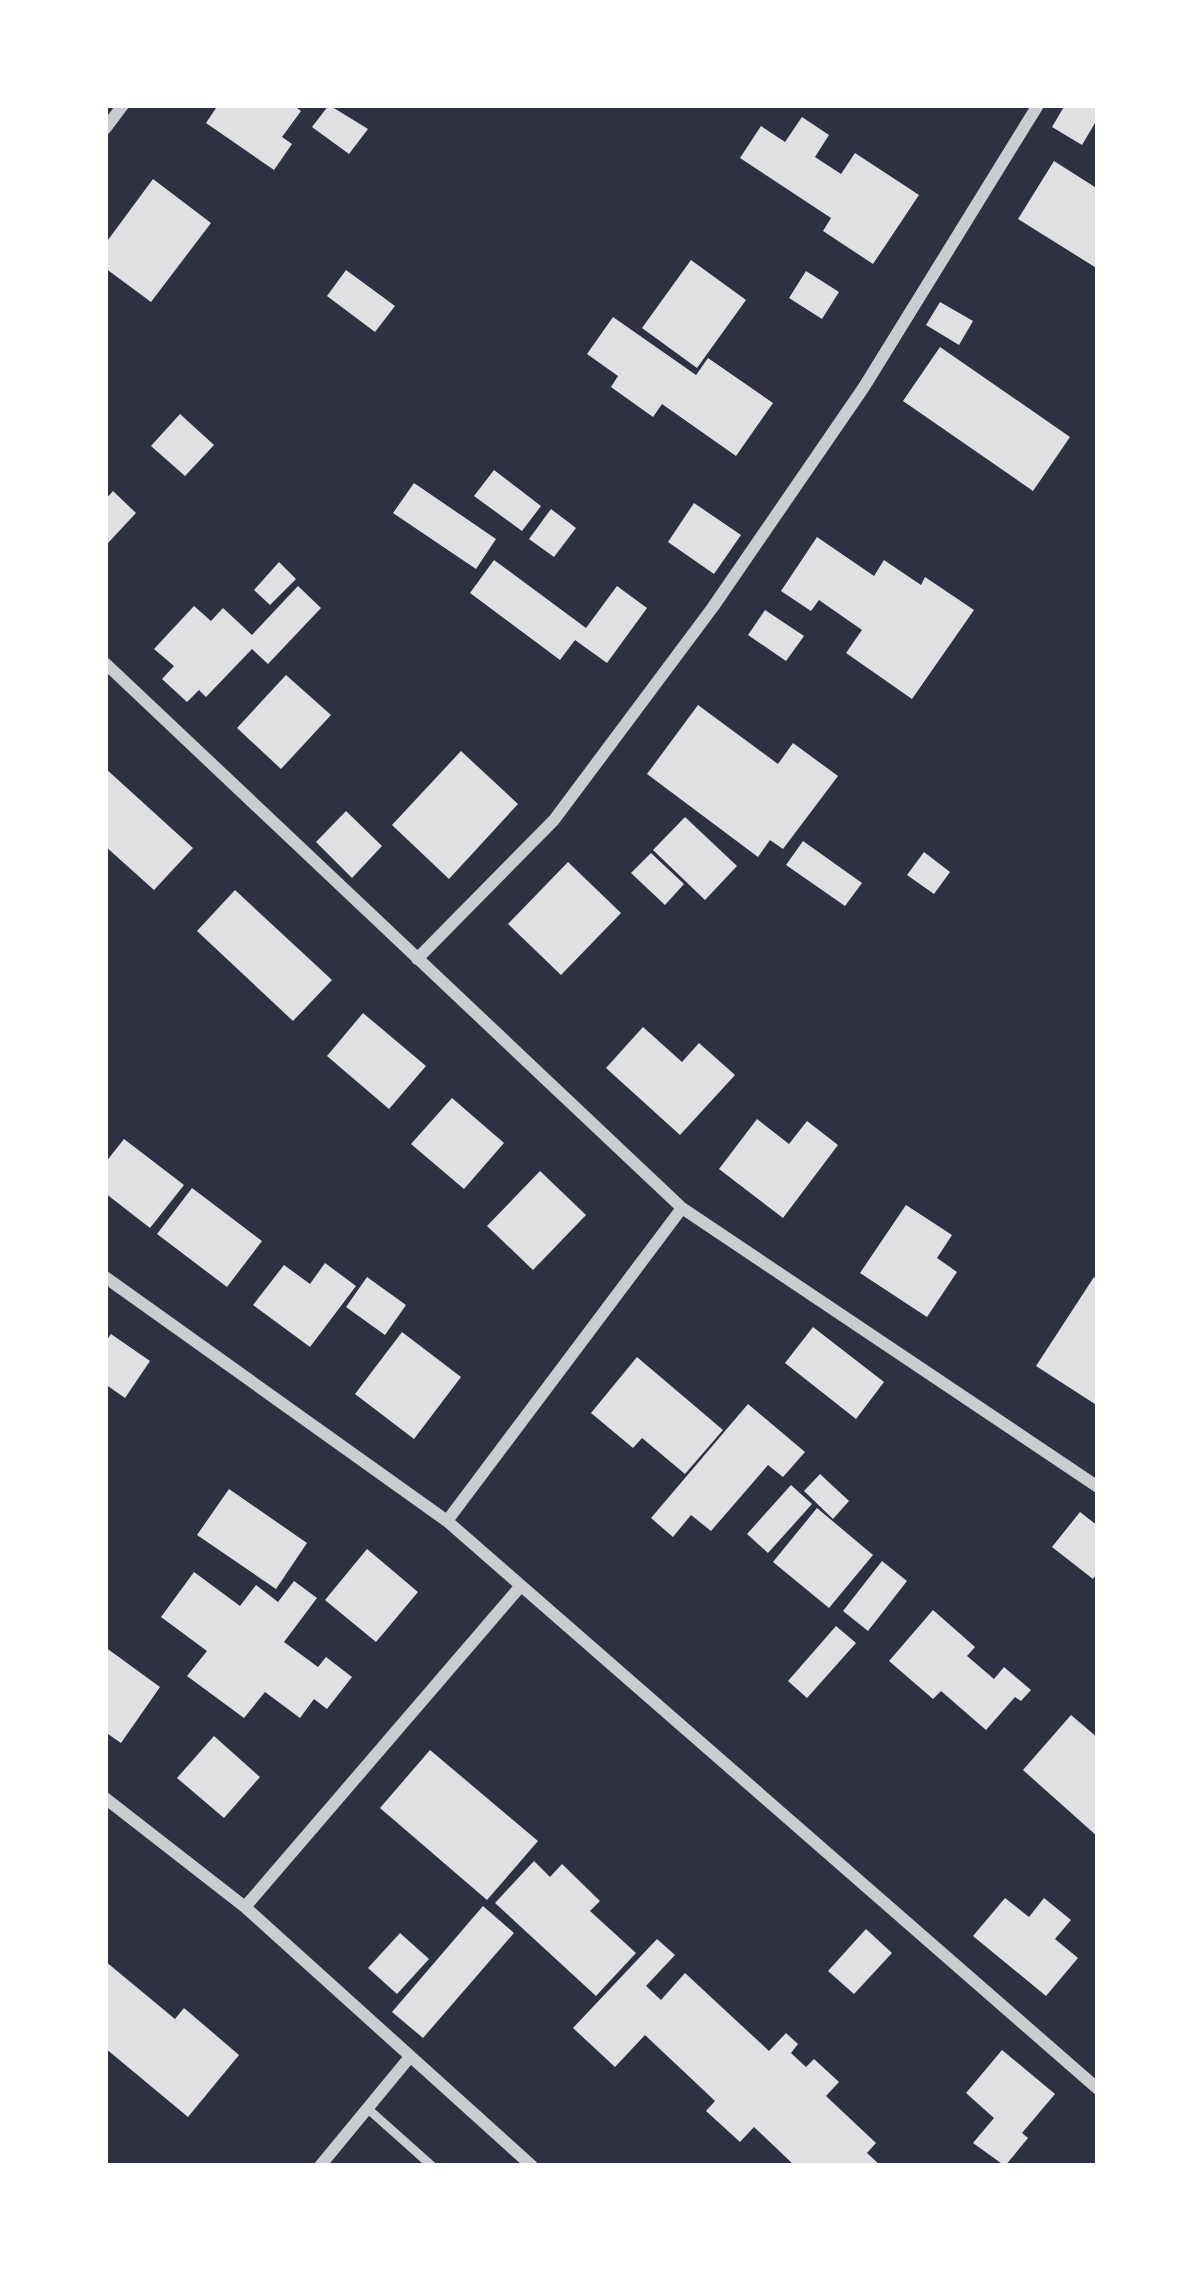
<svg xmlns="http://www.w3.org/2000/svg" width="1203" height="2271" font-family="'IBM Plex Serif',serif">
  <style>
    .building { fill: #e0e0e3 }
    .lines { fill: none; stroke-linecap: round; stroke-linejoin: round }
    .service { stroke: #caccd0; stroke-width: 9 }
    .minor { stroke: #caccd0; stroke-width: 12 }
  </style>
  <rect width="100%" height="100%" fill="#2d3142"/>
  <path class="building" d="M 218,105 L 293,105 L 301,111 L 282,137 L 292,144 L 274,170 L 206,123 Z
    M 329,105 L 368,129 L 349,154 L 312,127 Z
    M 1065,105 L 1098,105 L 1098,118 L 1082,145 L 1052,127 Z
    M 802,117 L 829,135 L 815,157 L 841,174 L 855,153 L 919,195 L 873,264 L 823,231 L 831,218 L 740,158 L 761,126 L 785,142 Z
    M 1054,161 L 1098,189 L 1098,269 L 1018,219 Z
    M 153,179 L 211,223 L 151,302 L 105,268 L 105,244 Z
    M 691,260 L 746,300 L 697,368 L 642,328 Z
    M 346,270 L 395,306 L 375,332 L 327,296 Z
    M 806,271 L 839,292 L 822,319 L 789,298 Z
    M 940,302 L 973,321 L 959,345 L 926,325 Z
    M 613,317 L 696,375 L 708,358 L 773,403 L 736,456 L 662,404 L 653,417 L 611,387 L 618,376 L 587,354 Z
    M 940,347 L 1070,437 L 1033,491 L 903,401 Z
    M 180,414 L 214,445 L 185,476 L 151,446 Z
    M 494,470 L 541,506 L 522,531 L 474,496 Z
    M 414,483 L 496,539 L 476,569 L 393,513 Z
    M 113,491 L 136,513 L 108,543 L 105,500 Z
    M 694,503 L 741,535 L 714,574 L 668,542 Z
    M 551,509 L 576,528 L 554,557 L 529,539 Z
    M 817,537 L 874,576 L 884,560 L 921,585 L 925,577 L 974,610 L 912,699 L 846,653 L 862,630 L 819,600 L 811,611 L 781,591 Z
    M 494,560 L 586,628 L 617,586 L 647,608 L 607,663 L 575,640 L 560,660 L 470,593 Z
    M 279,562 L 296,579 L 270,605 L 254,590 Z
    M 298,586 L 321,608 L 268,664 L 252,649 L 206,697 L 199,690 L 187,702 L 162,679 L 174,666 L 154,649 L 194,606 L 211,621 L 223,608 L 252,635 Z
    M 765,610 L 804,636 L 786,661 L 748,635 Z
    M 286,675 L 331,715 L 281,769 L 237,728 Z
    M 698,705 L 778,764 L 793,743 L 838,776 L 783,849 L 770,840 L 758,857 L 647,774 Z
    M 461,751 L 518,804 L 449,879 L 392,825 Z
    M 105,768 L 193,848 L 154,890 L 105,846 Z
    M 346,811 L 382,846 L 352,878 L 316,842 Z
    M 685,817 L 737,866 L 705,900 L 653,850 Z
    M 803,841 L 862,883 L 845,906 L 786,865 Z
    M 924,852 L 950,872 L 934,894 L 907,875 Z
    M 651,853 L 684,884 L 665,905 L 631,873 Z
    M 568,862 L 621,913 L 561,975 L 508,924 Z
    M 235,890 L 332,980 L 293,1021 L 197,931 Z
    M 363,1013 L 426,1066 L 389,1109 L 327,1056 Z
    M 643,1027 L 682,1062 L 699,1043 L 735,1075 L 680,1135 L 606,1068 Z
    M 452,1098 L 504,1143 L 464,1189 L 411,1144 Z
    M 757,1119 L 789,1144 L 807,1121 L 838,1145 L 783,1218 L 719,1169 Z
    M 124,1139 L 184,1185 L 150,1228 L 105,1193 L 105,1163 Z
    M 540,1171 L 586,1215 L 533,1270 L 487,1226 Z
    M 192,1188 L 262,1241 L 227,1287 L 157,1234 Z
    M 906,1205 L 952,1235 L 937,1258 L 957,1272 L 927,1317 L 860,1273 Z
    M 325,1263 L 356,1286 L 310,1347 L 253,1305 L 284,1265 L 310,1284 Z
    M 367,1277 L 406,1305 L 385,1335 L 346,1307 Z
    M 1094,1277 L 1098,1280 L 1098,1406 L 1036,1366 Z
    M 813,1327 L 884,1382 L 856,1419 L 785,1363 Z
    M 402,1332 L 461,1377 L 414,1439 L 355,1394 Z
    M 111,1334 L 150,1361 L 125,1398 L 105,1384 L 105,1342 Z
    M 637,1357 L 723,1430 L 685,1474 L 642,1438 L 633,1448 L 591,1413 Z
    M 748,1404 L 805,1452 L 783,1477 L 768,1465 L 711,1531 L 691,1515 L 673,1537 L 651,1518 Z
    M 820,1474 L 849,1501 L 833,1519 L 804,1491 Z
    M 791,1485 L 812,1504 L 768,1553 L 747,1534 Z
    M 229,1489 L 307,1543 L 276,1589 L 197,1535 Z
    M 817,1508 L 873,1555 L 829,1608 L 773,1562 Z
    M 1080,1512 L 1098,1526 L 1098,1572 L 1093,1579 L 1052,1547 Z
    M 367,1549 L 418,1592 L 376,1642 L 325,1600 Z
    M 882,1561 L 907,1581 L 868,1631 L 843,1611 Z
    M 194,1572 L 240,1606 L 256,1585 L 278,1602 L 294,1581 L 317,1598 L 284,1642 L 318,1667 L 326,1657 L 352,1677 L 327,1709 L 314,1699 L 300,1718 L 265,1692 L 244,1718 L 187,1676 L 207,1651 L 161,1617 Z
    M 933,1610 L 975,1647 L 967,1656 L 994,1679 L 1004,1667 L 1031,1690 L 1021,1701 L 1015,1697 L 986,1730 L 941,1691 L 933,1699 L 889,1661 Z
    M 836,1626 L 856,1643 L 807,1698 L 788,1681 Z
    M 105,1647 L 160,1687 L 121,1743 L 105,1732 Z
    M 1071,1715 L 1098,1738 L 1098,1837 L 1023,1770 Z
    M 214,1736 L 260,1777 L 224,1818 L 177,1778 Z
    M 430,1750 L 538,1841 L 487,1900 L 380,1808 Z
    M 534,1861 L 550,1877 L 562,1864 L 600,1901 L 590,1911 L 636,1953 L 596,1996 L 495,1903 Z
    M 1005,1898 L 1029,1917 L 1044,1898 L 1071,1920 L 1055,1939 L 1078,1958 L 1046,1996 L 973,1936 Z
    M 483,1906 L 514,1933 L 423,2038 L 392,2012 Z
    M 866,1929 L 892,1953 L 854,1994 L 828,1971 Z
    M 400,1933 L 429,1959 L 397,1994 L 368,1968 Z
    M 657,1939 L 675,1955 L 646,1986 L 661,2000 L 685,1973 L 769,2051 L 786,2033 L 798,2044 L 791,2053 L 806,2067 L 814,2059 L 839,2082 L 826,2096 L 876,2143 L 867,2153 L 881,2166 L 795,2166 L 754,2127 L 740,2142 L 706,2111 L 715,2101 L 645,2035 L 615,2067 L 573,2028 Z
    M 105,1961 L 175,2019 L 184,2008 L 239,2055 L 188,2117 L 105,2048 Z
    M 1002,2050 L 1055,2094 L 1022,2133 L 1028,2138 L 1005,2166 L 973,2143 L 994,2118 L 966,2093 Z"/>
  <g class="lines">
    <path class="service" d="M 367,2108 L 432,2166"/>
    <path class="minor" d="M 105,129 L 123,105
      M 105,663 L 682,1208 L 1098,1487
      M 417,959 L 554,820 L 713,607 L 864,387 L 1038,105
      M 105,1277 L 447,1521 L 1098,2089
      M 447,1521 L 682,1208
      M 105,1798 L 245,1907 L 532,2166
      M 245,1907 L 519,1588
      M 320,2166 L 409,2058"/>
  </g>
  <rect width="1203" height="2271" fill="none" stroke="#ffffff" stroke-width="216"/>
</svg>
